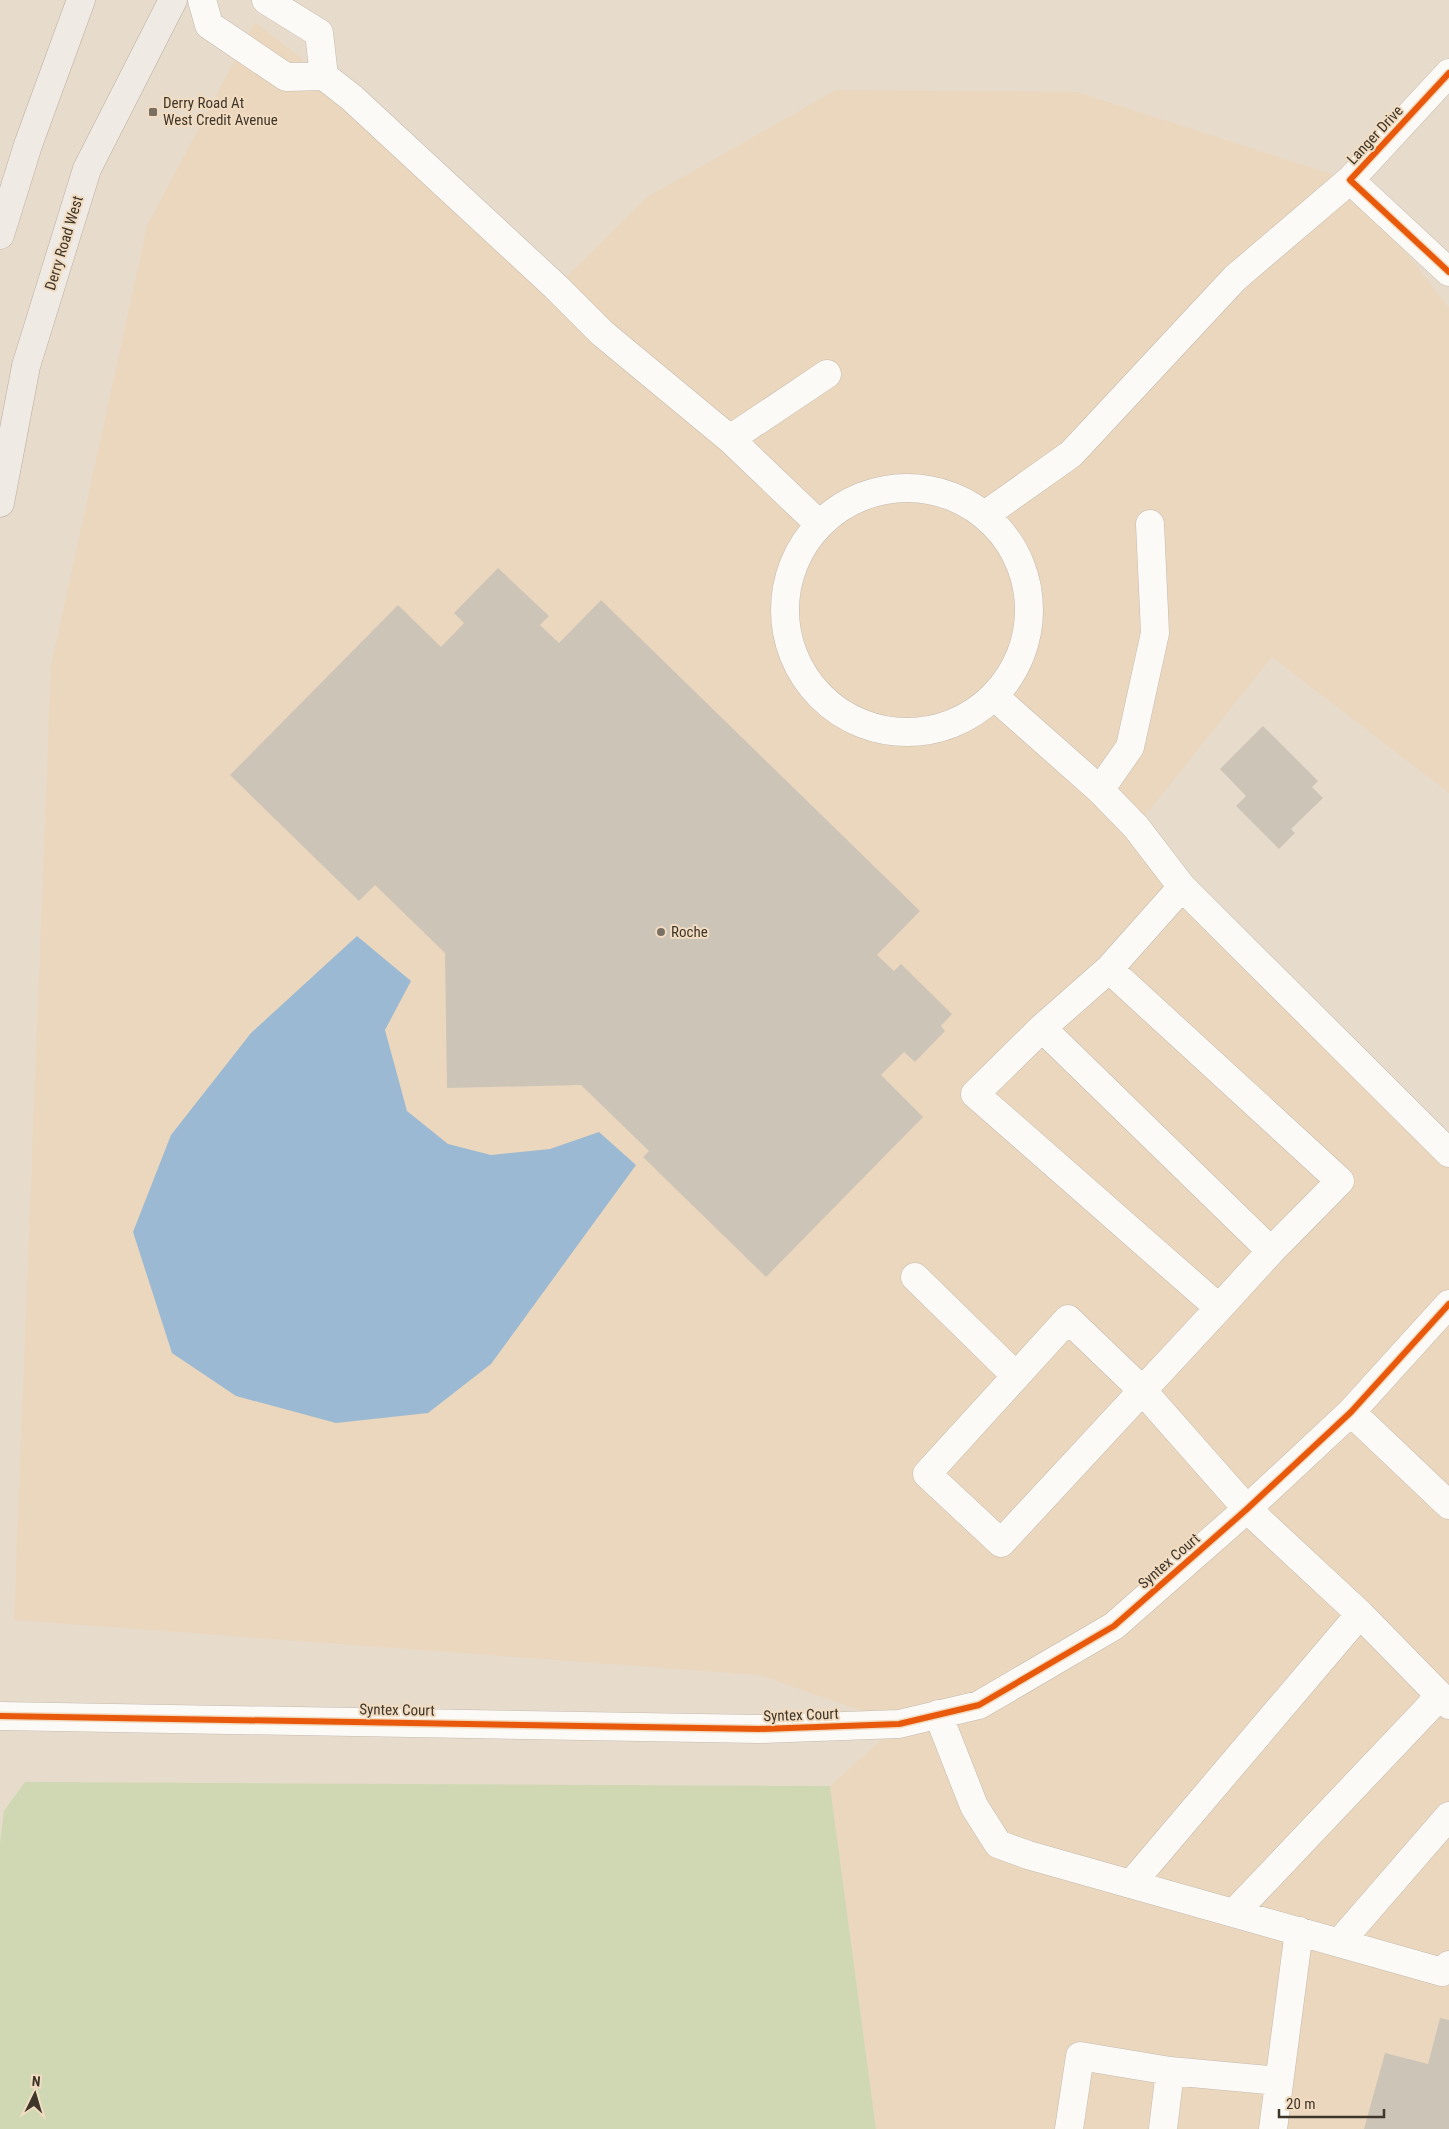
<svg xmlns="http://www.w3.org/2000/svg" width="1449" height="2129" font-family="'Roboto Condensed',sans-serif">
  <style>
    .built { fill: #ebd7be }
    .green { fill: #cfd8b3 }
    .water { fill: #9bb9d2 }
    .building { fill: #cdc4b8 }
    .lines { fill: none; stroke-linecap: round; stroke-linejoin: round }
    .minor-casing { stroke: #c4baae; stroke-width: 29 }
    .major-casing { stroke: #baad9e; stroke-width: 29 }
    .minor { stroke: #fbfaf7; stroke-width: 28 }
    .major { stroke: #f0eae4; stroke-width: 28 }
    .cycleway-casing { stroke: #f2dcc1; stroke-width: 9 }
    .cycleway { stroke: #e8590c; stroke-width: 6 }
    .poi-dot { fill: #797063; stroke: #f2dcc1; stroke-width: 2 }
    .labels { text-anchor: middle; dominant-baseline: central; stroke-width: 4; stroke-linejoin: round; paint-order: stroke }
    .poi-label { font-size: 15px; fill: #3e362b; stroke: #f2dcc1; text-anchor: start }
    .street-label { font-size: 15px; fill: #3e362b; stroke: #f2dcc1 }
  </style>
  <rect width="100%" height="100%" fill="#e7dbcc"/>
  <path class="built" d="M 255,22 L 352,98 L 556,287 L 647,197 L 836,90 L 1077,92 L 1350,180 L 1449,308 L 1449,793 L 1272,657 L 1136,827 L 1449,1153 L 1449,2129 L 876,2129 L 830,1786 L 899,1724 L 759,1675 L 14,1620 L 51,666 L 147,226 Z"/>
  <path class="green" d="M 25,1782 L 830,1786 L 876,2129 L 0,2129 L 0,1843 L 4,1811 Z"/>
  <path class="water" d="M 357,936 L 411,981 L 385,1030 L 407,1111 L 448,1144 L 491,1155 L 550,1149 L 599,1132 L 636,1165 L 491,1364 L 428,1413 L 336,1423 L 236,1396 L 172,1353 L 133,1232 L 171,1135 L 251,1033 Z"/>
  <path class="building" d="M 498,568 L 549,616 L 540,625 L 559,643 L 601,600 L 920,911 L 877,955 L 894,971 L 901,964 L 952,1014 L 941,1026 L 945,1031 L 915,1062 L 904,1052 L 881,1075 L 923,1117 L 766,1277 L 643,1157 L 649,1151 L 581,1085 L 447,1088 L 445,953 L 375,885 L 359,901 L 230,775 L 398,605 L 441,647 L 464,623 L 454,613 Z
    M 1263,726 L 1318,781 L 1312,787 L 1323,798 L 1291,829 L 1295,833 L 1279,849 L 1236,806 L 1246,796 L 1220,769 Z
    M 1440,2018 L 1449,2020 L 1449,2129 L 1364,2129 L 1385,2053 L 1428,2064 Z"/>
  <g class="lines">
    <g class="minor-casing">
      <path id="minor" d="M 202,0 L 209,25 L 286,77 L 324,76 L 352,98 L 556,287 L 602,333 L 730,439 L 819,524
        M 266,0 L 319,33 L 324,76
        M 1449,73 L 1350,180 L 1449,272
        M 730,439 L 827,374
        M785 610a122 122 0 1 1 244 0a122 122 0 1 1-244 0Z
        M 985,515 L 1071,454 L 1235,278 L 1350,180
        M 1150,524 L 1155,633 L 1130,747 L 1100,790 L 1136,827 L 1182,887 L 1449,1153
        M 995,697 L 1100,790
        M 1109,969 L 1340,1181 L 1271,1251 L 1219,1308 L 975,1094 L 1042,1028 L 1109,969 L 1182,887
        M 1042,1028 L 1271,1251
        M 915,1277 L 1016,1376
        M 1219,1308 L 1001,1543 L 927,1474 L 1068,1319 L 1142,1390 L 1247,1509 L 1360,1614 L 1449,1705
        M 1351,1412 L 1449,1505
        M 938,1714 L 974,1806 L 998,1844 L 1028,1855 L 1442,1972 L 1449,1965
        M 0,1716 L 759,1729 L 899,1724 L 979,1705 L 1114,1626 L 1247,1509 L 1351,1412 L 1449,1304
        M 1131,1884 L 1360,1614
        M 1234,1913 L 1440,1696
        M 1339,1943 L 1449,1816
        M 1069,2129 L 1080,2056 L 1170,2071 L 1279,2081
        M 1163,2129 L 1170,2071
        M 1273,2129 L 1299,1931"/>
    </g>
    <g class="major-casing">
      <path id="major" d="M 0,235 L 28,145 L 81,0
        M 0,503 L 26,366 L 87,169 L 173,0"/>
    </g>
    <use href="#minor" class="minor"/>
    <use href="#major" class="major"/>
    <g class="cycleway-casing">
      <path id="cycleway" d="M 1449,73 L 1350,180 L 1449,272
        M 0,1716 L 759,1729 L 899,1724 L 979,1705 L 1114,1626 L 1247,1509 L 1351,1412 L 1449,1304"/>
    </g>
    <use href="#cycleway" class="cycleway"/>
  </g>
  <g class="poi-dot">
    <rect x="148" y="107" width="10" height="10" rx="2.5"/>
    <circle cx="661" cy="932" r="5"/>
  </g>
  <g class="labels">
    <g class="poi-label">
      <text x="163" y="103">Derry Road At<tspan x="163" dy="17">West Credit Avenue</tspan></text>
      <text x="671" y="932">Roche</text>
    </g>
    <g class="street-label">
      <text transform="translate(1375 135) rotate(-47)">Langer Drive</text>
      <text transform="translate(64 243) rotate(-73)">Derry Road West</text>
      <text transform="translate(1169 1561) rotate(-41)">Syntex Court</text>
      <text transform="translate(397 1710) rotate(1)">Syntex Court</text>
      <text transform="translate(801 1715) rotate(-2)">Syntex Court</text>
    </g>
  </g>
  <g transform="translate(35 2094) rotate(5)" stroke="#f2dcc1" stroke-width="4" paint-order="stroke">
  <path d="M0-4L9 19L0 12L-9 19Z" fill="#3e362b"/>
  <text y="-8" font-size="14" font-weight="bold" text-anchor="middle" fill="#3e362b">N</text>
  </g>
  <path d="M1279 2109v8h105v-8" fill="none" stroke="#3e362b" stroke-width="2.5"/>
  <text x="1286" y="2109" font-size="15" fill="#3e362b" stroke="#f2dcc1" stroke-width="4" paint-order="stroke">20 m</text>
</svg>
